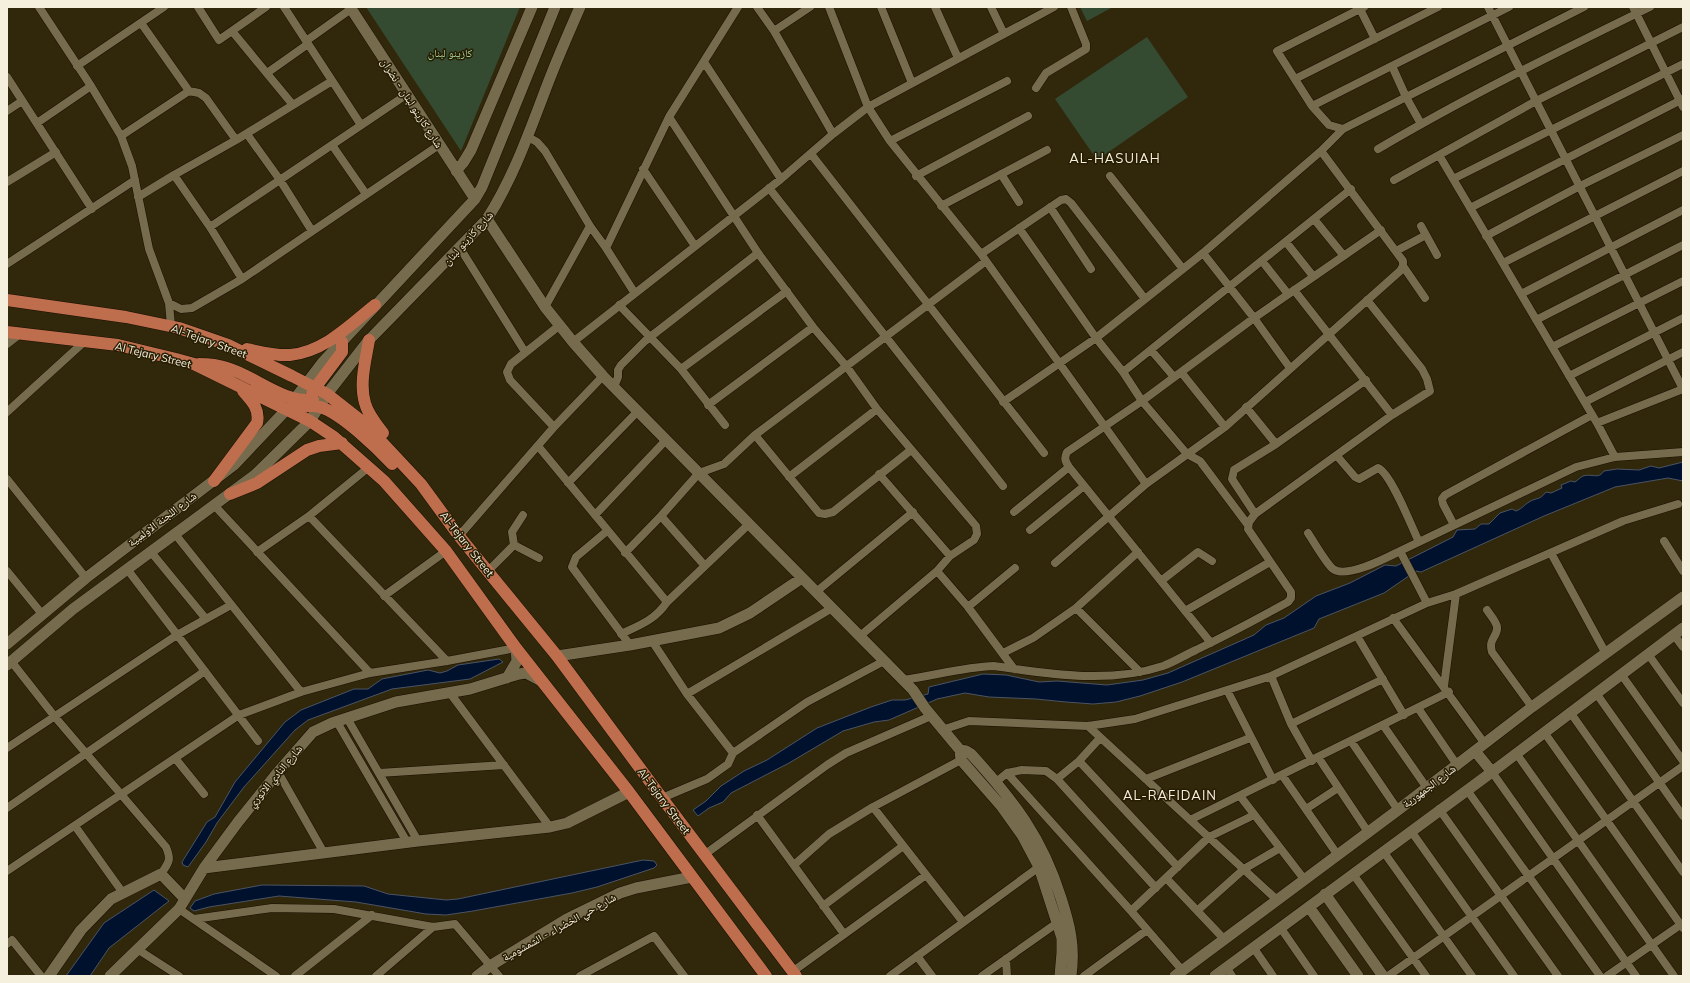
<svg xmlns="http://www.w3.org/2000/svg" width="1690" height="983" font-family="Mulish,'Noto Naskh Arabic',sans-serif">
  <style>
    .green { fill: #344b32 }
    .water { fill: #00112e; stroke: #4a5463 }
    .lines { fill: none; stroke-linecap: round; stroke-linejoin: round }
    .street-casing { stroke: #191000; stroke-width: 9 }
    .secondary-casing { stroke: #191000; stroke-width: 12 }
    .primary-casing { stroke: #191000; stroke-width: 13 }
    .street { stroke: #776b4e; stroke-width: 8 }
    .secondary { stroke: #776b4e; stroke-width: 11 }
    .primary { stroke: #be6e4d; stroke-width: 12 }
    .labels { text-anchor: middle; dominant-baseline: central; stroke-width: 3; stroke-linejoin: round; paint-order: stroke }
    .park-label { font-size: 11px; fill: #a4d89e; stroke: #271d02 }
    .street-label { font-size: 11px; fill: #f5efde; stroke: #271d02 }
    .quarter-label { font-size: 13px; letter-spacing: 1px; fill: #f5efde; stroke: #271d02 }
  </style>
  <rect width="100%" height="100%" fill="#31270b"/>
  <path class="green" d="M 366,7 L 520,7 L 461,151 Z
    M 1080,7 L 1113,7 L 1087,21 Z
    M 1147,37 L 1188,97 L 1097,160 L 1055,99 Z"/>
  <path class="water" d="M 1683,462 L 1683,481 L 1668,478 L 1615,487 L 1544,516 L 1421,572 L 1416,571 L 1384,593 L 1319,619 L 1314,628 L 1182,682 L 1140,696 L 1116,702 L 1093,704 L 1066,702 L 1036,699 L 989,697 L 965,693 L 937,699 L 889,720 L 874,722 L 843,731 L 789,763 L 731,793 L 723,802 L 709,808 L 698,816 L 693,810 L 706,801 L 721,786 L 744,771 L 767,760 L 817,728 L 871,707 L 892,700 L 905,700 L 928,694 L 929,687 L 983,674 L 1006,675 L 1039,682 L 1057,681 L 1107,685 L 1143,680 L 1168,673 L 1254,635 L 1266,625 L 1284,618 L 1316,596 L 1350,583 L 1385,565 L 1396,566 L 1453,537 L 1457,530 L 1475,529 L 1481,524 L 1489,524 L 1500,513 L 1512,509 L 1516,511 C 1523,508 1524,505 1529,502 C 1537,497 1539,501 1546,492 L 1551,493 L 1562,488 L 1561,485 L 1571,481 L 1575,482 C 1578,480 1581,477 1583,476 C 1592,473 1598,480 1604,471 L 1617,469 L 1639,470 L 1651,466 L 1659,468 Z
    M 499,659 L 503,662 L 470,679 L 392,689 L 308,720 L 295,730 L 244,787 L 217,823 L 206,842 L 188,867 L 183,865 L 182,862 L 207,822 L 215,817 L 235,782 L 285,722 L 301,710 L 354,689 L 368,689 L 382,679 L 428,670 L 440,673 L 447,671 L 458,665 Z
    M 643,860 L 654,861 L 657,865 L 654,868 L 597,887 L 572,893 L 473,911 L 446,915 L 426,914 L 356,902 L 279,896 L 209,907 L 194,911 L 190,908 L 195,901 L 214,894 L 262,885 L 364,886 L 388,894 L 446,900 L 458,899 Z
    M 154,890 L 169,901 L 109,948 L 90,976 L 66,976 L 104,923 Z"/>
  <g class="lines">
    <g class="street-casing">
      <path id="street" d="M 39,7 L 91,86 L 121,136 L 132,166 L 149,249 L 169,303 L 181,309 L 192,308 L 242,279 L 439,145
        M 198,7 L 219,40 L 266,7
        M 284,7 L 361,125
        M 757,7 L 774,31 L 833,134
        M 829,7 L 868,107 L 890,141 L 981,254 L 1146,484
        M 881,7 L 912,83
        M 935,7 L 958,58
        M 991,7 L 1004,34
        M 1488,7 L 1683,389
        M 1633,7 L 1683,107
        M 1360,9 L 1375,39
        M 141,23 L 189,91
        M 232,31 L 293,105
        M 774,31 L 810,7
        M 306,41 L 351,9
        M 704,62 L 781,179
        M 77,66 L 164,7
        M 1392,66 L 1406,97 L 1421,124
        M 267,73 L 308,44
        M 7,77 L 92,209
        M 1295,79 L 1438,7
        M 1036,88 L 1046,73 L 1086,49 L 1086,44 L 1071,7
        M 1312,106 L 1509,7
        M 7,111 L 22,101
        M 669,117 L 758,253 L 813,327 L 847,367 L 877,409 L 976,526 L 977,534 L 974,540 L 950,556 L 937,571 L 860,636
        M 37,123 L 91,86
        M 1343,129 L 1329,125 L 1312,106 L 1277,51 L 1364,7
        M 247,134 L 280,180 L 312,231
        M 121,136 L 189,91 L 199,93 L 206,98 L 236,140
        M 528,137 L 537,142 L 545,151 L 590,226 L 606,248 L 634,292
        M 890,141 L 1007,81
        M 332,145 L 366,194
        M 1378,149 C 1466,97 1558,52 1650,7
        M 1321,151 L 1403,261 L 1403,266 L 1425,298
        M 811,154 L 1044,453
        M 1439,155 L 1597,423 L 1615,457
        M 643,169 L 695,246
        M 1001,174 L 1019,202
        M 174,175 L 210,227 L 242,279
        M 916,176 L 1028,116
        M 1110,176 L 1183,269
        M 1453,179 L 1683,64
        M 1394,180 L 1536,101 L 1683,27
        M 7,182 L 56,152
        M 769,188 L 1003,486
        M 138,197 L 174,175 L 236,140 L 332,81
        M 941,206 L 1047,150
        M 1050,207 L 1091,269
        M 1470,208 L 1683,99
        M 1314,219 L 1344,256
        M 1421,226 L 1437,255
        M 210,227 L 406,95
        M 1019,228 L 1096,338 L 1123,372 L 1142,401 L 1187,454 L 1200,461 L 1248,525
        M 1486,236 L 1580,186 L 1683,135
        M 1286,242 L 1313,276
        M 460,248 L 525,352
        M 606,248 L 669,117 L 738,7
        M 1396,251 L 1426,235
        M 1203,253 L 1254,318 L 1290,368
        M 981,254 L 1061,200 L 1066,199 L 1071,203 L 1145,299
        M 1262,261 L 1288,294
        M 1503,263 L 1683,171
        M 7,264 L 135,180
        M 1294,290 L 1392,415
        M 1521,294 L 1683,210
        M 169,303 L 171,326
        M 619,305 L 681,369 L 725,425
        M 545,307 L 590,226
        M 1536,320 L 1683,245
        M 573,342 L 781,179 L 833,134 L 868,107 L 1054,7
        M 7,344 L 21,333
        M 1552,347 L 1683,281
        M 1151,350 L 1174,377
        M 681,369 L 787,291
        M 1123,372 L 1351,189
        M 1181,372 L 1225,427
        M 1569,376 L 1683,318
        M 614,387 L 618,377 L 618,370 L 621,365 L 645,341 L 758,253
        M 1003,402 L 1096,338 L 1203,253 L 1321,151 L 1343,129 L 1584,7
        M 1585,402 L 1683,352
        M 708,405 L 813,327
        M 1246,407 L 1276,444
        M 7,412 L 85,341
        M 1597,423 L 1683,389
        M 554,427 L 510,380 L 507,372 L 511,364 L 560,325
        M 755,435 L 819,513 L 825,514 L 833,512 L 911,450
        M 538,446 L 667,602
        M 1337,456 L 1355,477 L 1359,479 L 1378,468 C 1391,473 1412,528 1419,542
        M 879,474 L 950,556
        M 789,477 L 877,409
        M 7,479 L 86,578
        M 568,483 L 638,411
        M 214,505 L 370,673
        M 1014,512 L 1069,467
        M 1255,514 L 1232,479 L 1234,470 L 1276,444 L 1366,380
        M 523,515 L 512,532 L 514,545 L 539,558
        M 595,515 L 666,440
        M 309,516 L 447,661
        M 661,516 L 705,566
        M 1454,525 L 1443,504 L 1442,499 L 1445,495 L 1592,415
        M 1030,530 L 1084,486
        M 607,531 L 576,557 L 572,567 L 630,645
        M 1308,533 C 1314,542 1326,563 1333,569 C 1347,579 1386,558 1400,551 L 1576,467 L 1615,457 L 1683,452
        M 175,534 L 301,692
        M 459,536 L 554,427 L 603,376
        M 1664,541 L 1683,571
        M 1400,551 L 1427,603
        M 151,552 L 206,619
        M 257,552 L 309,516 L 369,467
        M 625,553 L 661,516 L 699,473 L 724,464 L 755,435 L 986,261
        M 1551,553 L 1605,652
        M 1055,563 L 1146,484 L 1225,427 L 1400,271 L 1403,266
        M 127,569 L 258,741
        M 7,571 L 42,614
        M 488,571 L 514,545
        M 937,571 L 968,607 L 1014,669
        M 1161,581 L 1198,552 L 1212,561
        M 816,592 L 913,512
        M 384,596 L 446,551
        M 968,607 L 1015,568
        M 1076,608 L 1140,672
        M 1487,610 C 1490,615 1496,621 1497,627 C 1498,637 1488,638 1492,652 L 1532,707
        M 1185,611 L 1270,562
        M 1393,618 L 1485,744
        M 621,634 C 640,625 655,620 667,602 L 749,524
        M 1674,635 L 1683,647
        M 1357,636 L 1404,715
        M 652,641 L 687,694 L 733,753
        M 1211,643 L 1069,467 C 1065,461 1064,458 1067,452 L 1142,401 L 1254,318 L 1381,230
        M 1003,653 L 1033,638 L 1076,608 L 1138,552
        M 1648,654 L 1683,703
        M 11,661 L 55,717 L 166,847 C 172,861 168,863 161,874
        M 1621,674 L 1683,761
        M 1271,676 L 1291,724 L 1312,761
        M 903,680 C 933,676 963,667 994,666 C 1049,674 1109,684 1163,666 C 1174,662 1185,655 1196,650 C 1227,635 1257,619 1288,602 L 1291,598 L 1291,592 L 1248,529 L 1249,522 L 1255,514 L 1392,415 L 1430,391 L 1427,379 L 1422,369 L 1367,300
        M 1444,686 L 1456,594
        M 1227,690 L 1273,780
        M 450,693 L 550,827
        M 1596,693 L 1683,816
        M 687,694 L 832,608
        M 1418,708 L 1457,765
        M 1570,712 L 1683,872
        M 347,718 L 418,841
        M 337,722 L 407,842
        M 1291,724 L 1383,679
        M 1383,725 L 1427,788
        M 1088,726 L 1277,900
        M 942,730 L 969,721 L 1088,726 L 1135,719 L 1227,690 L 1271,676 L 1427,603 L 1456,594 L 1623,521 L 1678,504
        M 1544,732 L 1683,928
        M 1351,741 L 1398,810
        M 7,748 L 177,635 L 231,605
        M 1516,753 L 1674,976
        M 1318,757 L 1368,832
        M 175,758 L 204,794
        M 1079,761 L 1178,867
        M 278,772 L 324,853
        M 1492,772 L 1636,976
        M 379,773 L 504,765
        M 1007,773 L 1131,911 L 1182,970
        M 1282,775 L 1337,854
        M 1057,779 L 1079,761 L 1100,738
        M 1146,779 L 1250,738
        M 996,782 L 1007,773 L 1022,770 L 1046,771 L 1057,779 L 1156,888
        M 1467,790 L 1600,976
        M 1240,796 L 1304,879
        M 662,798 L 707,779 L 728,764 L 733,753 L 807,702 L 884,661
        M 873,807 L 963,922
        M 7,808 L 205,671
        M 1306,809 L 1338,788
        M 1439,809 L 1558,976
        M 757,815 L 844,934
        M 1190,820 L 1449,692
        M 75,826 L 123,893
        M 1411,831 L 1514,976
        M 1383,851 L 1472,976
        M 704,855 L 827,765 L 846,753 L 931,716
        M 794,865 L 829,834 L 873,807 L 961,760
        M 7,871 L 239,715 L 301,692 L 370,673 L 447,661 L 516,648
        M 1353,874 L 1426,976
        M 1166,878 L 1224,939
        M 823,906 L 903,846
        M 179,909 L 276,976
        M 1198,910 L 1244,869 L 1280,848
        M 1131,911 L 1209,837 L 1254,815
        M 194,919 L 272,908 L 334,909 L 433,927 L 455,924 L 499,976
        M 1280,927 L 1314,976
        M 7,944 L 12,940 L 41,976
        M 1253,947 L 1273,976
        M 137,949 L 179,976
        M 917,956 L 932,976
        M 1006,959 L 1007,976
        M 1226,967 L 1232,976
        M 792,972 L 926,875
        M 295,976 L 372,915
        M 376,976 L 433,927
        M 580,976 L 654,936 L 684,976
        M 890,976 L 1039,867
        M 982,976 L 1057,923
        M 1084,976 L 1147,930
        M 1388,976 L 1683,766
        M 1607,976 L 1683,923"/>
    </g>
    <g class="secondary-casing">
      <path id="secondary" d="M 350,7 L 475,199
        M 456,171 L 463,163 L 471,150 L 532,7
        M 487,219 L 545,307 L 573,342 L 603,376 L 913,690 L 925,708 L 960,750 L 961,760 L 1002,807 L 1022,835 L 1039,867 L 1062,938 L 1062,953 L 1060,976
        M 7,644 L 86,578 L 234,465 L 287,409 L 322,363 L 475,199 L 482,187 L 555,7
        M 557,656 L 630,645 L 719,628 L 750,613 L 802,578
        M 7,665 L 73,609 L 255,475 L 310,421 L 327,394 L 369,340 L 487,219 C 514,177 530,130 548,83 C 558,57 569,32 580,7
        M 507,678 L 517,661 L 516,648
        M 960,750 L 966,751 L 971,754 C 1013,800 1042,837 1061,898 C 1070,926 1075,946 1071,976
        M 1475,751 L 1492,772
        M 204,868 L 418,841 L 550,827 L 567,823 L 629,792
        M 1325,894 L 1383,976
        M 1309,907 L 1358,976
        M 49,976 L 81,930 L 111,899 L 161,874 L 185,899
        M 110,976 L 179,909 L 204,868 L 238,822 L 278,772 L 313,732 L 332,723 L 396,702 L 470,689 L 519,674 L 526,673 L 543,682
        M 477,976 L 490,966 L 567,919 L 620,893 L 636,888 L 692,877
        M 1175,976 L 1398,810 L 1532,707 L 1683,597
        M 1215,976 L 1492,772 L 1683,628"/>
    </g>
    <g class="primary-casing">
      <path id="primary" d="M 7,300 L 126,317 L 179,328 L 228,345 L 292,376 L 327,394 L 364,423 L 421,484 L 459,536 L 557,656 L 662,798 L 796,976
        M 7,332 L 118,345 L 176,359 L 194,364 L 310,421 L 334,437 L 384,481 L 446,551 L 516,648 L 629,792 L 766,976
        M 369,340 C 366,359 359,383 365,403 C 368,414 376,424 383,433
        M 247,349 C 261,352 275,356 290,355 C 324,352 350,325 375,305
        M 199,364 C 208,364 218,365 227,368 C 253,375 286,405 313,399
        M 312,394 L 315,388 L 342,352 L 342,342
        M 287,409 C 297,407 310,404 320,407 C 341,413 377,448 392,464
        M 214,481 L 257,423 C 260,409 252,401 243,391
        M 230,494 L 257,483 L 307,450 L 319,446 L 342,443"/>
    </g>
    <use href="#street" class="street"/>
    <use href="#secondary" class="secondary"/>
    <use href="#primary" class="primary"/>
  </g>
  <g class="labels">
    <g class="park-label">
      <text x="450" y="53">كازينو لبنان</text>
    </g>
    <g class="street-label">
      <text transform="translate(412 103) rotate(57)">شارع كازينو لبنان - نضران</text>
      <text transform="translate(468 238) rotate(-48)">شارع كازينو لبنان</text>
      <text transform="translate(209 341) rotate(20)">Al-Tejary Street</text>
      <text transform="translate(153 355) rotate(14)">Al Tejary Street</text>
      <text transform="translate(162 519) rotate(-37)">شارع اللجنة الاولمبية</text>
      <text transform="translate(467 544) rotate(52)">Al-Tejary Street</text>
      <text transform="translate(275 776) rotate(-50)">شارع النادي الاثوري</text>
      <text transform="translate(1429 786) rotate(-37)">شارع الجمهورية</text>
      <text transform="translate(664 801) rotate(53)">Al-Tejary Street</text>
      <text transform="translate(559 927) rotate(-29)">شارع حي الخضراء - الشمشومية</text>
    </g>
    <g class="quarter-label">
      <text x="1115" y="158">AL-HASUIAH</text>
      <text x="1170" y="795">AL-RAFIDAIN</text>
    </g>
  </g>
  <rect width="1690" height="983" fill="none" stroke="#f5efde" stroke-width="16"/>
</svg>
